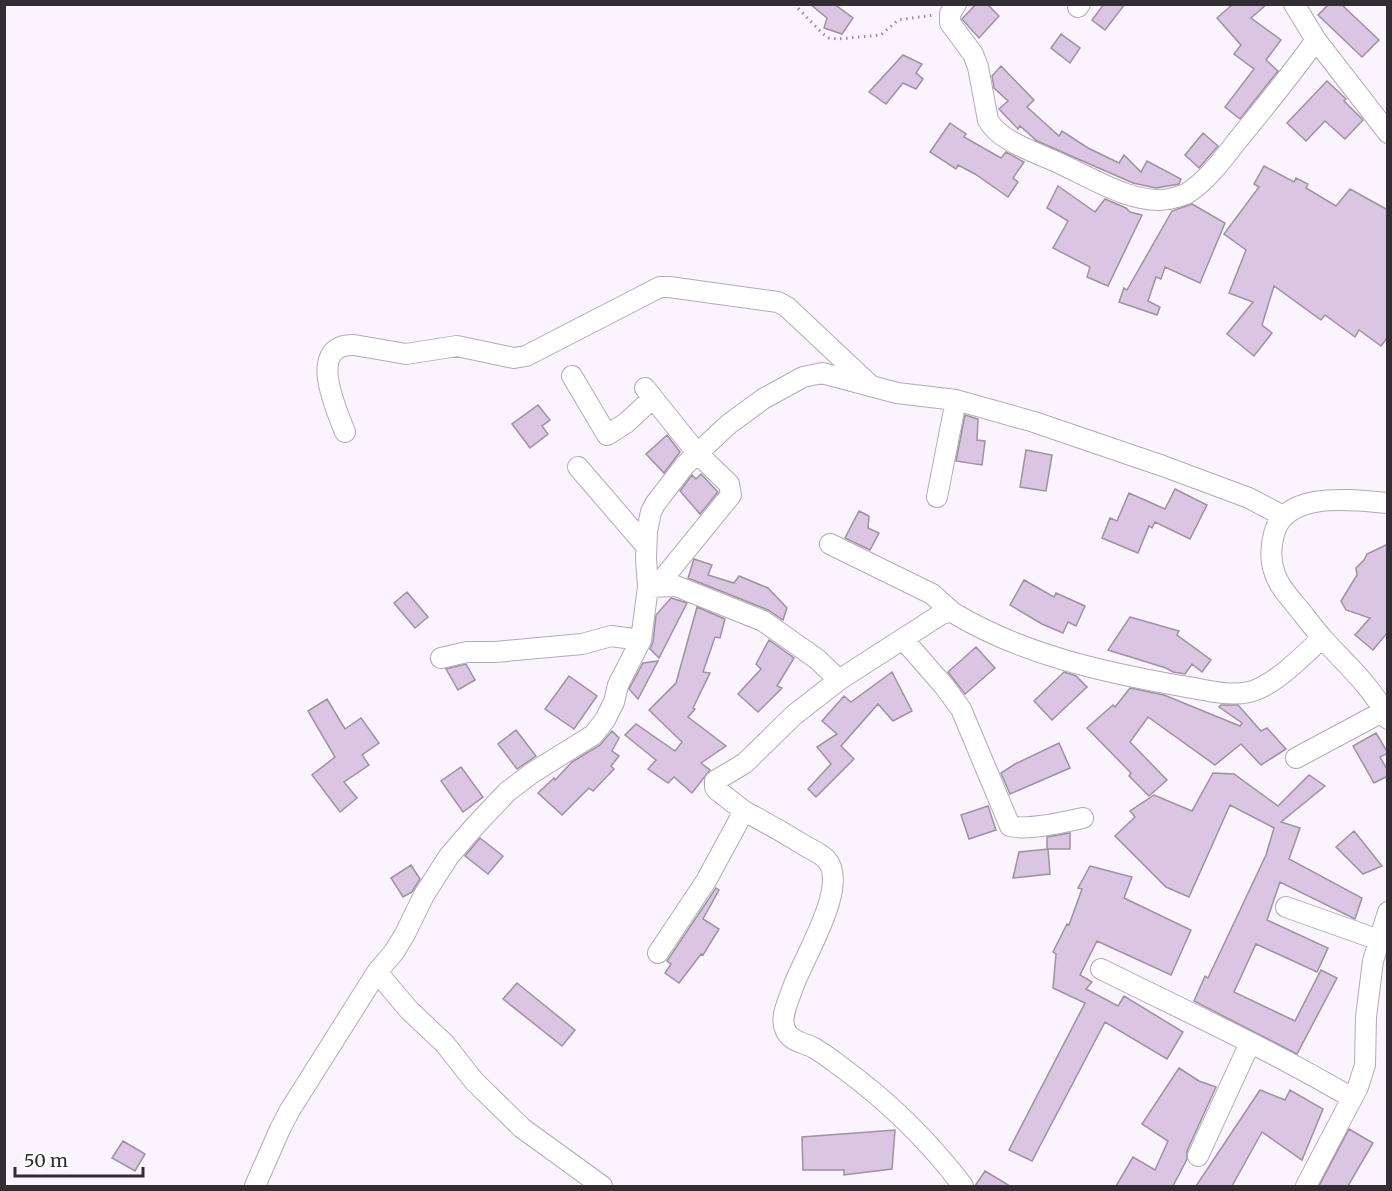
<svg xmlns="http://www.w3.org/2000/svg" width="1392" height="1191" font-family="Merriweather,serif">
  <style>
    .building { fill: #dac5e2; stroke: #9c939f; stroke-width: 1.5 }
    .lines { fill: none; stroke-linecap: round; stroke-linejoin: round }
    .minor-casing { stroke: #b3aab6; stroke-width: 22 }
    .path { stroke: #948e96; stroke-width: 3; stroke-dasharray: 1.5 4.5; stroke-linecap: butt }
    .minor { stroke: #fff; stroke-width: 20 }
  </style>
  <rect width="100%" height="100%" fill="#fbf4fe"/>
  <path class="building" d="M 810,4 L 834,4 L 853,18 L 842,34 L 824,28 L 827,18 Z
    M 976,4 L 987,4 L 999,16 L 979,38 L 962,19 Z
    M 1104,4 L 1125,4 L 1105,30 L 1092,20 Z
    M 1233,4 L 1267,4 L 1251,18 L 1281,40 L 1266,60 L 1278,71 L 1240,119 L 1225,107 L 1254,69 L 1234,54 L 1241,45 L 1217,18 Z
    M 1329,4 L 1341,4 L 1379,40 L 1362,57 L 1318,15 Z
    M 1061,34 L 1080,48 L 1070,63 L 1051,48 Z
    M 903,55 L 922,64 L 916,73 L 923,79 L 916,89 L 903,83 L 886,104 L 869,92 Z
    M 1001,66 L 1034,100 L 1027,107 L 1059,136 L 1062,131 L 1088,148 L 1119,163 L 1124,155 L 1141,172 L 1147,161 L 1181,179 L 1179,184 L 1156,188 L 1133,183 L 1037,141 L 1020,126 L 1018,129 L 999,109 L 1008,101 L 994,88 L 992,76 Z
    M 1327,81 L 1346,99 L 1344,101 L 1363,120 L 1345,139 L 1325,121 L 1306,141 L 1287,123 Z
    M 950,123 L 966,134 L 964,137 L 1001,158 L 1006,152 L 1024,162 L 1013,178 L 1018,182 L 1008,197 L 975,174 L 958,165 L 956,169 L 930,152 Z
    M 1203,133 L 1218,146 L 1199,168 L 1185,155 Z
    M 1264,166 L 1294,182 L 1296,178 L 1308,184 L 1306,188 L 1336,206 L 1350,189 L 1388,210 L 1388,337 L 1381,346 L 1359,330 L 1355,337 L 1325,315 L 1321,320 L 1274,286 L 1262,325 L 1272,333 L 1254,356 L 1227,334 L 1253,302 L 1229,293 L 1246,250 L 1224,234 L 1259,187 L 1254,184 Z
    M 1058,186 L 1095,212 L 1105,199 L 1126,208 L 1130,212 L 1142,215 L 1108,286 L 1087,277 L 1090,267 L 1053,248 L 1068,221 L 1047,208 Z
    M 1192,204 L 1225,223 L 1200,283 L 1165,267 L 1161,279 L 1156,277 L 1148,301 L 1160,307 L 1157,315 L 1119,302 L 1124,288 L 1127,290 L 1172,211 Z
    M 538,405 L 550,420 L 542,426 L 548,434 L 530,448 L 512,424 Z
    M 965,415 L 978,419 L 977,440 L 985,441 L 982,465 L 956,461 Z
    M 667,435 L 680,452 L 664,473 L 646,454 Z
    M 1026,450 L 1052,455 L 1046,491 L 1020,487 Z
    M 701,474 L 718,492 L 700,514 L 680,491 L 692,475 L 696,479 Z
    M 1175,489 L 1207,505 L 1190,539 L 1155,522 L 1152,528 L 1149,526 L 1138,553 L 1102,538 L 1110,518 L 1117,521 L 1129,493 L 1165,509 Z
    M 859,511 L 869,516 L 868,528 L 879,533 L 870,550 L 845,538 Z
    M 1388,544 L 1388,632 L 1373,650 L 1355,635 L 1370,618 L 1346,610 L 1341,601 L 1357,575 L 1356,568 L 1364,560 L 1367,554 Z
    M 694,559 L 712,565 L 708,575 L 734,583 L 739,576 L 768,588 L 787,608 L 783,620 L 768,610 L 688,578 Z
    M 1024,580 L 1054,597 L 1056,593 L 1085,606 L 1076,626 L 1068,622 L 1063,633 L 1042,624 L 1010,605 Z
    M 407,592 L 428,617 L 415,628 L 394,603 Z
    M 671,598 L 687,603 L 659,658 L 650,649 L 653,642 L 656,615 Z
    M 697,607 L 725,619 L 720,638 L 715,637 L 703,672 L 710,673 L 693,708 L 695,709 L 688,717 L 726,746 L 701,763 L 710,770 L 692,793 L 674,777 L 668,783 L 648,769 L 656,760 L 625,735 L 636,724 L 675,751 L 682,742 L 649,710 L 676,683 Z
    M 1130,617 L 1179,631 L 1177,635 L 1211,660 L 1202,672 L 1192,664 L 1185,674 L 1173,672 L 1166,668 L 1108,650 Z
    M 769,640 L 794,658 L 777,686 L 782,688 L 758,712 L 738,694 L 761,669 L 756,664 Z
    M 976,647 L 995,668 L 965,694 L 948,672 Z
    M 658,661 L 638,699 L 629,689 L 643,663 Z
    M 466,664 L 475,680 L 458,690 L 446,669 Z
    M 892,672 L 912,711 L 893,721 L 878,704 L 841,746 L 854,759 L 816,797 L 808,789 L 831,764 L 817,747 L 837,734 L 822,721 L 844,696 L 851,702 Z
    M 1064,672 L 1076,676 L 1087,687 L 1052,720 L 1034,701 Z
    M 569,676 L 597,696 L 574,729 L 545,709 Z
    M 1130,688 L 1164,695 L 1240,726 L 1242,723 L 1219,707 L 1221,705 L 1238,705 L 1261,731 L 1267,728 L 1286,749 L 1261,765 L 1241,744 L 1215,765 L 1148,717 L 1130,742 L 1167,780 L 1149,796 L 1129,776 L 1131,773 L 1087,728 L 1113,705 L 1115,707 Z
    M 327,699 L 345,729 L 361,718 L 379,743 L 362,755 L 369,765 L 344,782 L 357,798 L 340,812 L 312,775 L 335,757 L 308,711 Z
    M 516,730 L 536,756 L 517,769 L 498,744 Z
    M 612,731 L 619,738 L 612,751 L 619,756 L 611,766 L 614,769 L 593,791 L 589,788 L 562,815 L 538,793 L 554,778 L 555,780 L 572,762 L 600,745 Z
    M 1376,733 L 1388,753 L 1380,757 L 1388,771 L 1388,776 L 1374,783 L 1353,746 Z
    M 1059,743 L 1070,768 L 1010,794 L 1001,773 L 1015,764 Z
    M 461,767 L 483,797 L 463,812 L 441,781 Z
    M 1213,773 L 1234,774 L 1278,806 L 1309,775 L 1325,786 L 1281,822 L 1300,828 L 1289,859 L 1362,898 L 1355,919 L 1280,882 L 1267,920 L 1328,948 L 1317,972 L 1256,944 L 1234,992 L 1295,1021 L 1321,970 L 1337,978 L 1297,1054 L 1194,1001 L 1205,976 L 1208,978 L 1266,855 L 1274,828 L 1230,805 L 1189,897 L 1166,887 L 1115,836 L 1135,817 L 1130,811 L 1154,795 L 1192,811 Z
    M 988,806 L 996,830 L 969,839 L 961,815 Z
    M 1354,831 L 1382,866 L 1363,874 L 1336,847 Z
    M 1070,833 L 1070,849 L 1047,849 L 1047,837 Z
    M 480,838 L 503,856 L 488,874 L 465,856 Z
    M 1048,849 L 1050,874 L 1013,878 L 1019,852 Z
    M 411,865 L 420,879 L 412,892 L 403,897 L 391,878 Z
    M 1090,866 L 1132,877 L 1124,898 L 1191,930 L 1171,975 L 1097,941 L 1080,975 L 1092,982 L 1086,989 L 1118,1006 L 1124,996 L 1183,1032 L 1167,1059 L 1105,1022 L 1032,1161 L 1009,1150 L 1085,1003 L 1053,988 L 1056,954 L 1053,952 L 1067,924 L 1069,925 L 1082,889 L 1078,888 Z
    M 716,888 L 719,890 L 703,919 L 719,929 L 703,955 L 701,954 L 679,983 L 665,973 L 671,964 L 667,961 Z
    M 517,983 L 575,1030 L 562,1046 L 503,999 Z
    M 1179,1068 L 1199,1081 L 1216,1087 L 1187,1151 L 1187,1159 L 1173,1186 L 1116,1186 L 1133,1157 L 1155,1170 L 1168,1141 L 1142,1124 Z
    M 1260,1090 L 1285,1100 L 1290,1090 L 1323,1109 L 1302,1160 L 1262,1132 L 1232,1186 L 1196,1186 Z
    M 1349,1129 L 1373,1143 L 1348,1186 L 1319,1186 Z
    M 895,1130 L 892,1169 L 844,1175 L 844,1170 L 803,1170 L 802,1137 Z
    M 123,1141 L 145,1154 L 135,1171 L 112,1158 Z
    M 985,1171 L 1010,1186 L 975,1186 Z"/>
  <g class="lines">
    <g class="minor-casing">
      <path id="minor" d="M 956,4 L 950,14 L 950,23 L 973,54 L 978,67 L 988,120 C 1000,143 1042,154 1065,166 C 1095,180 1135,205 1169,199 C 1174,198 1181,196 1186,194 C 1206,182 1223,159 1237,141 C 1264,108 1291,75 1316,40
        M 1294,4 L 1316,40 L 1388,133
        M 1078,7 L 1080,4
        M 572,376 L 607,435 L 626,423 L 653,398
        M 645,388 L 697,453 L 729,484 L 731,495 L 657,586
        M 345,432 C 336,409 306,344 354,345 L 406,354 L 457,346 L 514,358 L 526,356 L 660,287 L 669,287 L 778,302 L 787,307 L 869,384
        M 578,467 L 646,546
        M 937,497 L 956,400
        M 1388,503 C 1353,500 1285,490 1274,534 C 1271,545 1270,560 1274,571 C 1278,585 1289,597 1299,609 C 1307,619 1316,631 1325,641 C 1347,665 1374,689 1388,719
        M 830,544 L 932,594 L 952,612
        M 648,587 L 676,586 L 763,621 L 817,659 L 839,680
        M 903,639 L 944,686 L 961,709 L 1010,826 C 1028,831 1064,822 1083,818
        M 441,658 L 467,652 L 495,652 L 582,644 L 611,636 L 641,640
        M 1296,758 L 1384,711
        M 744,811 L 717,790 L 715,787 L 715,781 L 745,763 L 794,715 L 839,680 L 943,613 L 952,612 C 1021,654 1102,672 1181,686 C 1203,689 1228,697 1249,692 C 1273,687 1305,654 1322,638
        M 1286,907 L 1379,940
        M 658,953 L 706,881 L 744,811 C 765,822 786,834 807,847 C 813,850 821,854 826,859 C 851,885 801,961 792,990 C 788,1002 780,1017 785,1029 C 790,1042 803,1042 814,1048 C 823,1053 832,1060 840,1066 C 887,1100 928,1140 963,1186
        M 1101,969 C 1185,1011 1271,1050 1352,1098
        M 1198,1156 L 1250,1043
        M 255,1186 L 280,1129 L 290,1110 L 377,972
        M 602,1186 L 522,1128 L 474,1081 L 445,1044 L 409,1010 L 377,972 L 394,952 L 405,934 L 424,895 L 449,856 L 474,827 L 507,792 L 532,773 L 593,735 L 605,720 L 614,702 L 618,685 L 641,640 L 648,587 L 646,558 L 647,531 L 651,512 L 655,504 L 685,465 L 729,424 L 763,399 L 803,377 L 822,373 L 897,393 L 956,400 L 1034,422 L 1163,466 L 1249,498 L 1283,516
        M 1306,1186 L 1358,1087 L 1365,1065 L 1366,1017 L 1373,961 L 1388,912"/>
    </g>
    <path class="path" d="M 794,4 L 822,33 L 829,38 L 837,39 L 881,35 L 898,20 L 934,15"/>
    <use href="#minor" class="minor"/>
  </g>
  <rect width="1392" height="1191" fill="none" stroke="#312d32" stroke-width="12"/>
  <path d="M15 1167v9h128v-9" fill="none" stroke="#312d32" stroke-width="3"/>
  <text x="24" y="1167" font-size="18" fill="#312d32" stroke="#ffffff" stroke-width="4.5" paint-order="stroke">50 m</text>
</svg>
